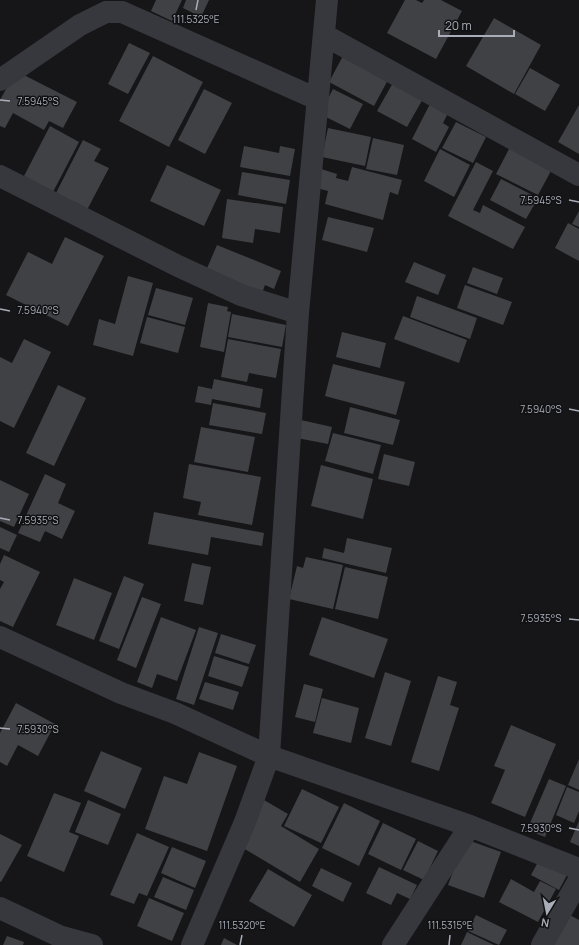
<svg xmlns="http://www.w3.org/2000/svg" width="579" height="945" font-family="Manrope,sans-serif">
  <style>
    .building { fill: #404145 }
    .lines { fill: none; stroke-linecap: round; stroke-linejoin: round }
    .minor { stroke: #37383d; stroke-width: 22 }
    .ticks { fill: none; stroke: #a8adb8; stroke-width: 1.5 }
    .ticks-label { font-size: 10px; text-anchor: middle; fill: #a8adb8; stroke: #111113; stroke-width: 3; stroke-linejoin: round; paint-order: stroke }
  </style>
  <rect width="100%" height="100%" fill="#161618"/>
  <path class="building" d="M 156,0 L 182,0 L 172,21 L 151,11 Z
    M 186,0 L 209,0 L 201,17 L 183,8 Z
    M 405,0 L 416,0 L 422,3 L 424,0 L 441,0 L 462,11 L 436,59 L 387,33 Z
    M 494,18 L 541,45 L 514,94 L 466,66 Z
    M 129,43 L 150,53 L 128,94 L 108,84 Z
    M 344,54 L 389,78 L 374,106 L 329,82 Z
    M 153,56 L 203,82 L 169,147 L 119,121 Z
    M 530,68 L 560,85 L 545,111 L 515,94 Z
    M 16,71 L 77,102 L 63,128 L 49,121 L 44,130 L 13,113 L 5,128 L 0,126 L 0,100 Z
    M 394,81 L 424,97 L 407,127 L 377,111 Z
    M 204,89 L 232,103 L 205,154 L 178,140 Z
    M 333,89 L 363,104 L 350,129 L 320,114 Z
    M 432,100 L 450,109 L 443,123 L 449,127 L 436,152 L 412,139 Z
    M 579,105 L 579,154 L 558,142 Z
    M 456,122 L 486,137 L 473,163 L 442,148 Z
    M 50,126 L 79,142 L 53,192 L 24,176 Z
    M 328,128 L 371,137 L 365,166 L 322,157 Z
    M 373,138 L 404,145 L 397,175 L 366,169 Z
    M 83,140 L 101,149 L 94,161 L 109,168 L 87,210 L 56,193 Z
    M 244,146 L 279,153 L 280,146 L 295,149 L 290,176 L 240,167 Z
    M 510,147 L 552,169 L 538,195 L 496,174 Z
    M 440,149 L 470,165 L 454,197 L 424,181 Z
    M 476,162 L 493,171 L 473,210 L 480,213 L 483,205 L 525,227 L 513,249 L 448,216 Z
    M 167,165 L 221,190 L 204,226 L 150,201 Z
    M 352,167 L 402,180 L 398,195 L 390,192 L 383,220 L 325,204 L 328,191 L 313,187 L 318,168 L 337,174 L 336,178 L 348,181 Z
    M 242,172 L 290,180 L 286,204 L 238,195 Z
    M 501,179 L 538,198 L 526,219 L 490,200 Z
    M 227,199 L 283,207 L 280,233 L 255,229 L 253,243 L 222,238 Z
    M 579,211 L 579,227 L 572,224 Z
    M 328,217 L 374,228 L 367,252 L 322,240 Z
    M 568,223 L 579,229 L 579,261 L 555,248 Z
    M 65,237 L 104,256 L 68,326 L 6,295 L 28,252 L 52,264 Z
    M 217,245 L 281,271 L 274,289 L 265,285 L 261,296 L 205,273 Z
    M 414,262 L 446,275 L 438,295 L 405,282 Z
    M 473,267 L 503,278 L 497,294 L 467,283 Z
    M 128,276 L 153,283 L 133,356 L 93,345 L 99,319 L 115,324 Z
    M 465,285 L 512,302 L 503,325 L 457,308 Z
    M 156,288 L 193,298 L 185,325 L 148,315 Z
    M 417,296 L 477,318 L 470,339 L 410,317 Z
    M 208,303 L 228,307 L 227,311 L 231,312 L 224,352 L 200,347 Z
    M 232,314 L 286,325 L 282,347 L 228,337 Z
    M 403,316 L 467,340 L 459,363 L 394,339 Z
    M 147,317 L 185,327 L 178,353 L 140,343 Z
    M 342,332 L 386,343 L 380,368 L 336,357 Z
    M 24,339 L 51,352 L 14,428 L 0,421 L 0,357 L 12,363 Z
    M 228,339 L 281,349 L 276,378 L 249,373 L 247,382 L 221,377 Z
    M 333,364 L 405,382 L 396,415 L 325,396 Z
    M 214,379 L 263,389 L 260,408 L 212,399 L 211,405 L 195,402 L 198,386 L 212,389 Z
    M 58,385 L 86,398 L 54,466 L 26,453 Z
    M 213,403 L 266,413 L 262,434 L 209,425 Z
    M 350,407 L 400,420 L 393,445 L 344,433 Z
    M 301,420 L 332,427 L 328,444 L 297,438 Z
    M 201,427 L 255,437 L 248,472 L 194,462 Z
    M 333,433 L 381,445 L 373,474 L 325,461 Z
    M 384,454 L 415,462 L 409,486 L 378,479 Z
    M 189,464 L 261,477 L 252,525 L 198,515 L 201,502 L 183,498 Z
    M 321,465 L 373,479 L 363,519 L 311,506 Z
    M 45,474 L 66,484 L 58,503 L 75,511 L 62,539 L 45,531 L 40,542 L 18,533 Z
    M 0,480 L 29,494 L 14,527 L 0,521 Z
    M 154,512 L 264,533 L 262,546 L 211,537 L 208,555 L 148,544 Z
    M 0,527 L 17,535 L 9,552 L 0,548 Z
    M 347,538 L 392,548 L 386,573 L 322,558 L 324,548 L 344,553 Z
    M 4,555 L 40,572 L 13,627 L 0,621 L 0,589 L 4,582 L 0,580 L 0,564 Z
    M 306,557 L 343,565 L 333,609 L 289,599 L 297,566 L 303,568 Z
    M 192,563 L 211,567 L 203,605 L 184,601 Z
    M 345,567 L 388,577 L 378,619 L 335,609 Z
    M 124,576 L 144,584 L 119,649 L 99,641 Z
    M 74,578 L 112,593 L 94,640 L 56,625 Z
    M 142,597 L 161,604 L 136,668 L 117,660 Z
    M 161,617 L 196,630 L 177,681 L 157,674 L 152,688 L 137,682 Z
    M 322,617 L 388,639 L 374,678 L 309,655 Z
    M 199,627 L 218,633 L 194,705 L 176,699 Z
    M 221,634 L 256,645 L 249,664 L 215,653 Z
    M 214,656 L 249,667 L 242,687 L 208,676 Z
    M 385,672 L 411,681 L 391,746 L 365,738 Z
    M 438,676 L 457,682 L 450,705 L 459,708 L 439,771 L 411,762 Z
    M 205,682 L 239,692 L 233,710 L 199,699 Z
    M 304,684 L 323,689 L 315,722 L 295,717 Z
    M 322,698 L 359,708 L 351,743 L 313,733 Z
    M 16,703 L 55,724 L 38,756 L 18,745 L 7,766 L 0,762 L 0,733 Z
    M 511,725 L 556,744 L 525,817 L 491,803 L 505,770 L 494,766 Z
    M 101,751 L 142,768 L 125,809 L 84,791 Z
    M 199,752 L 237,766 L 207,851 L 145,829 L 164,776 L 187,784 Z
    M 579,759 L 579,790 L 568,785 Z
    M 549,779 L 566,786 L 545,837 L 527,830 Z
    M 567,787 L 579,792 L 579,811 L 574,823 L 556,815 Z
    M 302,789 L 339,807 L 321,843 L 284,826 Z
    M 54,793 L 81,803 L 69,832 L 79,836 L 64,872 L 27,856 Z
    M 88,800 L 121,814 L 108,845 L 75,832 Z
    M 264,800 L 288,814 L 281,826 L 319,849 L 300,882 L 238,845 Z
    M 344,803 L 380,821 L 359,866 L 322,848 Z
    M 579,821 L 579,846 L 570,842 Z
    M 383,823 L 416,839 L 401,870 L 368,854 Z
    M 137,833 L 169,847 L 147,896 L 139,893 L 134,904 L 110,895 Z
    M 0,834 L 22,845 L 1,882 L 0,881 Z
    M 465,839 L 501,852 L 484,898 L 448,885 Z
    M 418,841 L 438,851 L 424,880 L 403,870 Z
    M 172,847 L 206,861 L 195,888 L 161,873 Z
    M 539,860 L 567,875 L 559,890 L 531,875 Z
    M 379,867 L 417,885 L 410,899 L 397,893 L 391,905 L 366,893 Z
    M 321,868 L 352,883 L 343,902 L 312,886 Z
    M 268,869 L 312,895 L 294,927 L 249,901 Z
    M 163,877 L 194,890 L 186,910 L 154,897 Z
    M 511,879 L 534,892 L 540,881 L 556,889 L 538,922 L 499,902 Z
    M 149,898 L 184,913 L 172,941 L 137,926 Z
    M 564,912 L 579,920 L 579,945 L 549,945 Z
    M 476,915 L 507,930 L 499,945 L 468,931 Z
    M 467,932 L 494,945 L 461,945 Z
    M 7,936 L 24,942 L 23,945 L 3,945 Z
    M 224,938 L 237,945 L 221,945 Z"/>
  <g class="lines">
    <path class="minor" d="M 324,35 L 579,175
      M 0,80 L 80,25 L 106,12 L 122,12 L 317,99
      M 0,176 L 178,266 L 241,295 L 298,313
      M 0,637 L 121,693 L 175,713 L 269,756 L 470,826 L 579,869
      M 0,908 L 59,936 L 92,945
      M 192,945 L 245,822 L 269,756 L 298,313 L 327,0
      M 393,945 L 470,826
      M 542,945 L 579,880"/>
  </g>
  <path class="ticks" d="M 196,10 L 198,0M 0,100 L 10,101M 569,200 L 579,202M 0,309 L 10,311M 569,409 L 579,411M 0,518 L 10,520M 569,619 L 579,620M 0,728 L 10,729M 569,828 L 579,830M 240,945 L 242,935M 449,945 L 450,935"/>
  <g class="ticks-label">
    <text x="196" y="23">111.5325°E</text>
    <text x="38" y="105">7.5945°S</text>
    <text x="541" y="204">7.5945°S</text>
    <text x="38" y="314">7.5940°S</text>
    <text x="541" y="413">7.5940°S</text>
    <text x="38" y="524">7.5935°S</text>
    <text x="541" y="622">7.5935°S</text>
    <text x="38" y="733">7.5930°S</text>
    <text x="541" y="832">7.5930°S</text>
    <text x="242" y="929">111.5320°E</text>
    <text x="450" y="929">111.5315°E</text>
  </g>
  <g transform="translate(547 913) rotate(190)" stroke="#111113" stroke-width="3" paint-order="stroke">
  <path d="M0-3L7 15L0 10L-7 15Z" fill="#a8adb8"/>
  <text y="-6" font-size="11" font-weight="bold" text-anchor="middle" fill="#a8adb8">N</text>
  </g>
  <path d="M439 30v6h75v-6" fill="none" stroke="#a8adb8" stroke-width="2"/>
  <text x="445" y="30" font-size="12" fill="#a8adb8" stroke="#111113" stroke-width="3" paint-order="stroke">20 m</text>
</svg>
